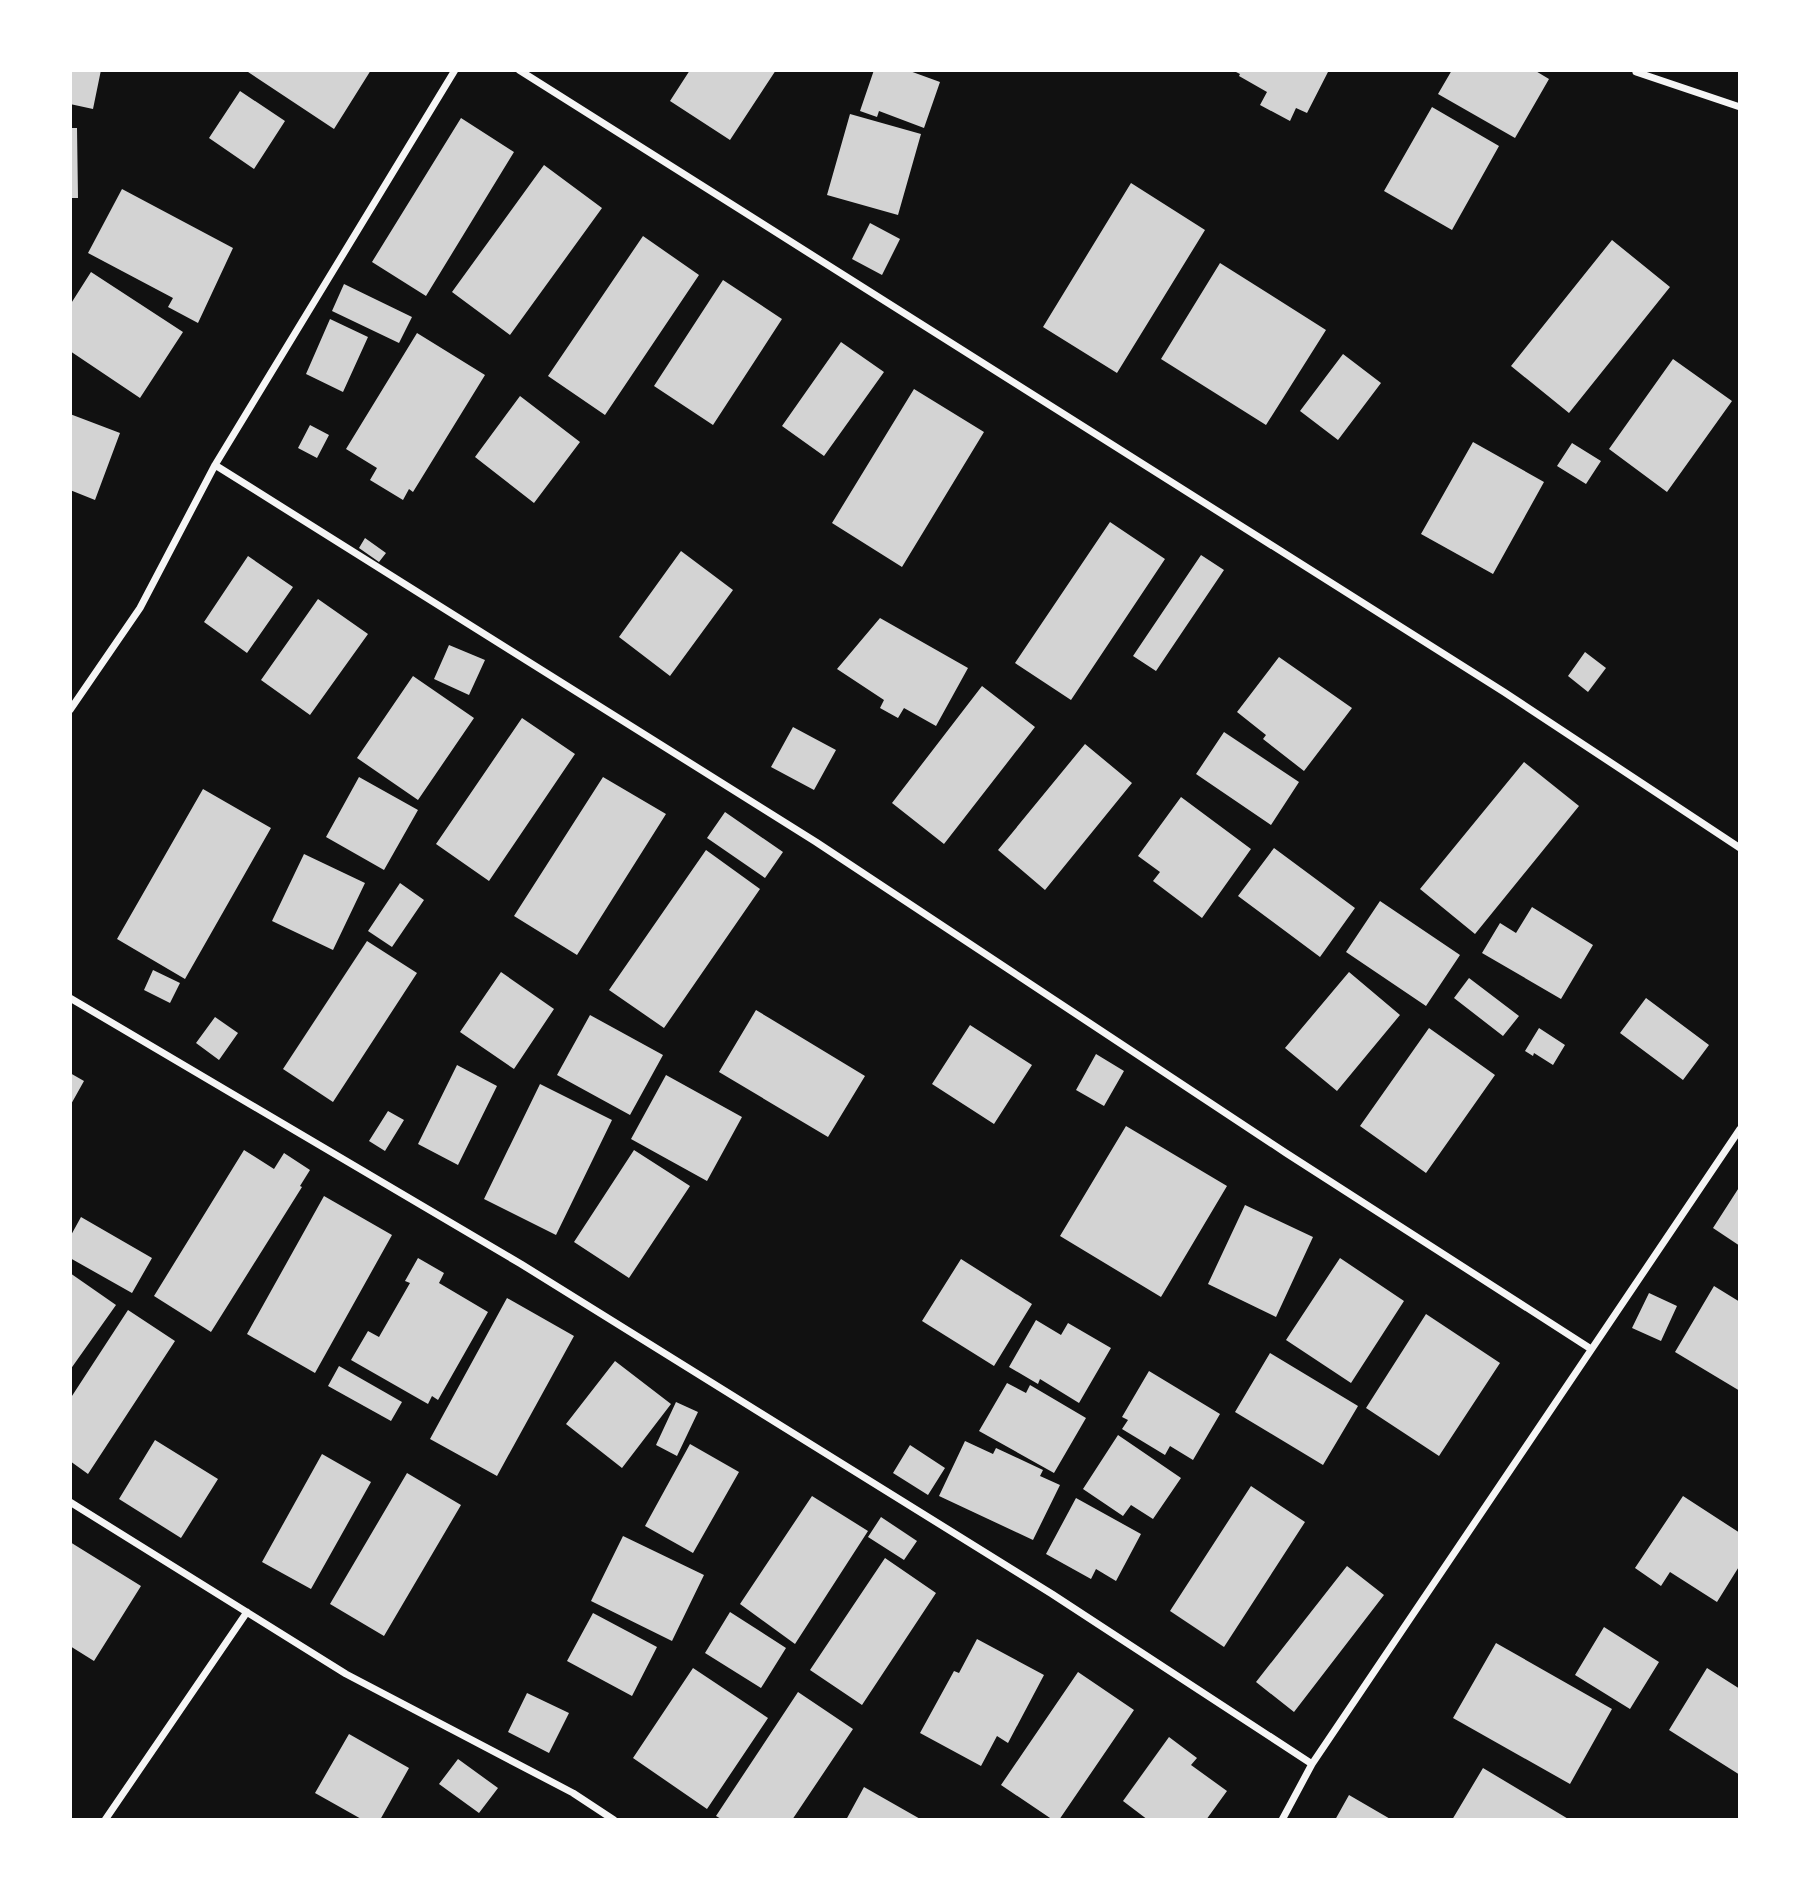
<svg xmlns="http://www.w3.org/2000/svg" width="1810" height="1890" font-family="Helvetica,sans-serif">
  <style>
    .building { fill: #d3d3d3 }
    .lines { fill: none; stroke-linecap: round; stroke-linejoin: round }
    .minor { stroke: #f5f5f5; stroke-width: 7 }
  </style>
  <rect width="100%" height="100%" fill="#111"/>
  <path class="building" d="M 70,70 L 101,70 L 93,109 L 70,104 Z
    M 245,70 L 371,70 L 334,129 Z
    M 690,70 L 776,70 L 730,140 L 670,101 Z
    M 874,70 L 907,70 L 940,82 L 924,128 L 879,111 L 877,117 L 860,111 Z
    M 1232,70 L 1329,70 L 1307,113 L 1296,108 L 1290,121 L 1260,105 L 1267,92 L 1239,76 L 1240,74 Z
    M 1452,70 L 1534,70 L 1549,79 L 1515,138 L 1438,94 Z
    M 240,91 L 285,121 L 254,169 L 209,138 Z
    M 1432,107 L 1499,146 L 1452,230 L 1384,191 Z
    M 850,114 L 921,134 L 898,215 L 827,195 Z
    M 461,118 L 514,152 L 426,296 L 372,262 Z
    M 70,128 L 77,128 L 78,198 L 70,198 Z
    M 544,165 L 602,208 L 510,335 L 452,292 Z
    M 1131,183 L 1205,230 L 1117,373 L 1043,327 Z
    M 122,189 L 233,248 L 198,323 L 168,307 L 173,298 L 88,253 Z
    M 870,223 L 900,239 L 882,275 L 852,259 Z
    M 643,236 L 699,275 L 605,415 L 548,376 Z
    M 1612,240 L 1670,287 L 1569,413 L 1511,366 Z
    M 1220,263 L 1326,330 L 1266,425 L 1161,359 Z
    M 91,272 L 183,332 L 140,398 L 70,351 L 70,305 Z
    M 723,280 L 782,319 L 713,425 L 654,386 Z
    M 344,284 L 412,317 L 399,343 L 332,311 Z
    M 330,319 L 368,337 L 343,392 L 306,374 Z
    M 417,333 L 485,375 L 413,492 L 409,489 L 403,500 L 370,480 L 377,468 L 346,449 Z
    M 841,342 L 884,372 L 824,456 L 782,426 Z
    M 1343,354 L 1381,383 L 1338,440 L 1300,411 Z
    M 1673,359 L 1732,401 L 1667,492 L 1609,449 Z
    M 914,389 L 984,432 L 902,567 L 832,523 Z
    M 520,396 L 580,442 L 534,503 L 475,457 Z
    M 70,414 L 120,433 L 95,500 L 70,490 Z
    M 310,425 L 329,435 L 317,458 L 298,448 Z
    M 1473,442 L 1544,482 L 1493,574 L 1421,534 Z
    M 1572,443 L 1601,461 L 1586,484 L 1557,466 Z
    M 1110,522 L 1165,559 L 1071,700 L 1015,663 Z
    M 365,538 L 386,553 L 379,562 L 359,548 Z
    M 681,551 L 733,590 L 670,676 L 619,637 Z
    M 1201,555 L 1224,570 L 1156,671 L 1133,656 Z
    M 248,556 L 293,587 L 247,653 L 204,622 Z
    M 318,599 L 368,634 L 310,715 L 261,680 Z
    M 880,618 L 968,668 L 936,726 L 904,708 L 898,718 L 880,708 L 884,700 L 837,669 Z
    M 449,645 L 485,660 L 469,695 L 434,679 Z
    M 1585,652 L 1606,668 L 1588,692 L 1568,676 Z
    M 1279,657 L 1352,708 L 1304,771 L 1263,739 L 1266,735 L 1237,712 Z
    M 413,676 L 474,718 L 418,800 L 357,758 Z
    M 982,686 L 1035,727 L 944,844 L 892,803 Z
    M 522,718 L 575,754 L 489,881 L 436,844 Z
    M 793,727 L 836,750 L 814,790 L 771,767 Z
    M 1224,732 L 1299,782 L 1271,825 L 1196,774 Z
    M 1085,744 L 1132,783 L 1045,890 L 998,850 Z
    M 1524,762 L 1579,806 L 1475,934 L 1420,889 Z
    M 359,777 L 418,810 L 384,870 L 326,837 Z
    M 603,777 L 666,814 L 577,955 L 514,916 Z
    M 203,789 L 271,828 L 185,979 L 117,939 Z
    M 1181,797 L 1251,849 L 1202,918 L 1153,881 L 1160,872 L 1138,856 Z
    M 725,812 L 783,852 L 765,878 L 707,838 Z
    M 1274,848 L 1355,908 L 1320,957 L 1238,896 Z
    M 706,850 L 760,889 L 664,1028 L 609,990 Z
    M 304,854 L 365,883 L 333,950 L 272,921 Z
    M 400,883 L 424,900 L 392,947 L 368,931 Z
    M 1380,901 L 1460,955 L 1426,1006 L 1346,952 Z
    M 1532,907 L 1593,945 L 1561,999 L 1482,953 L 1500,923 L 1516,933 Z
    M 367,941 L 417,973 L 333,1102 L 283,1069 Z
    M 153,970 L 180,983 L 170,1003 L 144,990 Z
    M 501,972 L 554,1009 L 514,1069 L 460,1032 Z
    M 1349,972 L 1400,1015 L 1337,1091 L 1285,1048 Z
    M 1469,978 L 1519,1016 L 1503,1036 L 1454,998 Z
    M 1646,998 L 1709,1045 L 1683,1080 L 1620,1033 Z
    M 756,1010 L 865,1076 L 828,1137 L 719,1072 Z
    M 590,1015 L 663,1055 L 630,1115 L 557,1075 Z
    M 215,1017 L 238,1033 L 219,1060 L 196,1043 Z
    M 970,1025 L 1032,1065 L 994,1124 L 932,1084 Z
    M 1429,1028 L 1495,1075 L 1426,1173 L 1360,1126 Z
    M 1539,1028 L 1565,1045 L 1553,1065 L 1534,1053 L 1533,1056 L 1525,1051 Z
    M 1096,1054 L 1124,1071 L 1104,1106 L 1076,1090 Z
    M 457,1065 L 497,1086 L 458,1165 L 418,1144 Z
    M 70,1073 L 84,1081 L 70,1106 Z
    M 666,1075 L 742,1117 L 707,1181 L 631,1139 Z
    M 540,1084 L 612,1120 L 556,1235 L 484,1199 Z
    M 388,1111 L 404,1120 L 385,1151 L 369,1141 Z
    M 1126,1126 L 1227,1186 L 1161,1297 L 1060,1236 Z
    M 244,1150 L 274,1169 L 284,1153 L 310,1170 L 300,1186 L 302,1187 L 211,1332 L 154,1296 Z
    M 634,1150 L 690,1186 L 629,1278 L 574,1242 Z
    M 1740,1186 L 1740,1246 L 1713,1228 Z
    M 324,1196 L 392,1235 L 315,1373 L 247,1334 Z
    M 1245,1205 L 1313,1237 L 1276,1317 L 1208,1284 Z
    M 81,1217 L 152,1258 L 132,1293 L 70,1258 L 70,1237 Z
    M 418,1258 L 444,1273 L 439,1283 L 488,1312 L 438,1400 L 432,1396 L 428,1404 L 351,1360 L 368,1331 L 379,1337 L 410,1283 L 405,1281 Z
    M 1340,1258 L 1404,1301 L 1351,1383 L 1286,1340 Z
    M 961,1259 L 1032,1304 L 994,1366 L 922,1321 Z
    M 70,1273 L 116,1305 L 70,1370 Z
    M 1714,1286 L 1740,1302 L 1740,1391 L 1675,1352 Z
    M 1649,1293 L 1677,1306 L 1661,1341 L 1632,1328 Z
    M 507,1298 L 574,1336 L 497,1476 L 430,1439 Z
    M 128,1310 L 175,1341 L 88,1474 L 70,1461 L 70,1399 Z
    M 1426,1314 L 1500,1363 L 1439,1456 L 1366,1408 Z
    M 1036,1320 L 1061,1335 L 1068,1323 L 1111,1348 L 1079,1403 L 1040,1379 L 1038,1384 L 1009,1367 Z
    M 1270,1353 L 1358,1406 L 1323,1465 L 1235,1412 Z
    M 615,1361 L 671,1404 L 622,1468 L 566,1424 Z
    M 339,1366 L 402,1402 L 391,1421 L 328,1386 Z
    M 1149,1371 L 1220,1414 L 1193,1460 L 1170,1446 L 1165,1455 L 1122,1429 L 1128,1420 L 1122,1417 Z
    M 1007,1383 L 1026,1393 L 1030,1385 L 1086,1418 L 1054,1473 L 979,1431 Z
    M 676,1402 L 698,1412 L 677,1456 L 656,1445 Z
    M 1118,1435 L 1181,1478 L 1153,1519 L 1131,1505 L 1123,1516 L 1083,1489 Z
    M 155,1440 L 218,1479 L 181,1538 L 119,1499 Z
    M 965,1441 L 993,1454 L 996,1448 L 1043,1470 L 1040,1476 L 1060,1485 L 1033,1540 L 939,1496 Z
    M 690,1444 L 739,1472 L 693,1553 L 645,1526 Z
    M 910,1445 L 945,1468 L 928,1495 L 893,1473 Z
    M 322,1454 L 371,1482 L 311,1589 L 262,1562 Z
    M 407,1473 L 461,1505 L 384,1636 L 330,1604 Z
    M 1251,1486 L 1305,1522 L 1224,1647 L 1170,1611 Z
    M 812,1496 L 868,1531 L 795,1644 L 740,1604 Z
    M 1683,1496 L 1740,1533 L 1740,1565 L 1717,1602 L 1670,1572 L 1661,1586 L 1635,1568 Z
    M 1076,1498 L 1141,1534 L 1116,1581 L 1096,1569 L 1091,1579 L 1046,1554 Z
    M 881,1517 L 917,1541 L 904,1560 L 868,1537 Z
    M 623,1536 L 704,1575 L 672,1641 L 591,1601 Z
    M 70,1542 L 141,1586 L 94,1661 L 70,1646 Z
    M 885,1558 L 936,1593 L 862,1705 L 810,1670 Z
    M 1347,1566 L 1384,1595 L 1294,1712 L 1256,1682 Z
    M 730,1612 L 786,1648 L 761,1688 L 705,1653 Z
    M 593,1613 L 657,1647 L 632,1696 L 567,1661 Z
    M 1604,1627 L 1659,1662 L 1630,1709 L 1575,1675 Z
    M 977,1639 L 1044,1675 L 1008,1743 L 997,1736 L 981,1766 L 920,1733 L 954,1671 L 959,1673 Z
    M 1496,1643 L 1612,1709 L 1570,1784 L 1453,1718 Z
    M 693,1668 L 768,1718 L 707,1809 L 633,1758 Z
    M 1707,1668 L 1740,1689 L 1740,1775 L 1669,1730 Z
    M 1078,1672 L 1134,1710 L 1059,1820 L 1053,1820 L 1001,1785 Z
    M 798,1692 L 853,1729 L 792,1820 L 723,1820 L 716,1816 Z
    M 527,1693 L 569,1713 L 549,1753 L 508,1732 Z
    M 349,1734 L 409,1768 L 380,1820 L 363,1820 L 315,1793 Z
    M 1169,1737 L 1197,1758 L 1191,1765 L 1227,1791 L 1206,1820 L 1148,1820 L 1123,1801 Z
    M 458,1759 L 498,1788 L 479,1813 L 439,1784 Z
    M 1483,1768 L 1570,1820 L 1452,1820 Z
    M 864,1787 L 922,1820 L 846,1820 Z
    M 1349,1795 L 1392,1820 L 1335,1820 Z"/>
  <g class="lines">
    <path class="minor" d="M 519,70 L 1504,692 L 1740,848
      M 1636,72 L 1740,107
      M 215,465 L 816,842 L 1286,1153 L 1591,1349
      M 70,710 L 140,608 L 215,465 L 455,70
      M 70,998 L 521,1264 L 1052,1594 L 1312,1764
      M 70,1502 L 346,1674 L 573,1793 L 614,1820
      M 105,1820 L 247,1612
      M 1282,1820 L 1312,1764 L 1740,1129"/>
  </g>
  <rect width="1810" height="1890" fill="none" stroke="#ffffff" stroke-width="144"/>
</svg>
